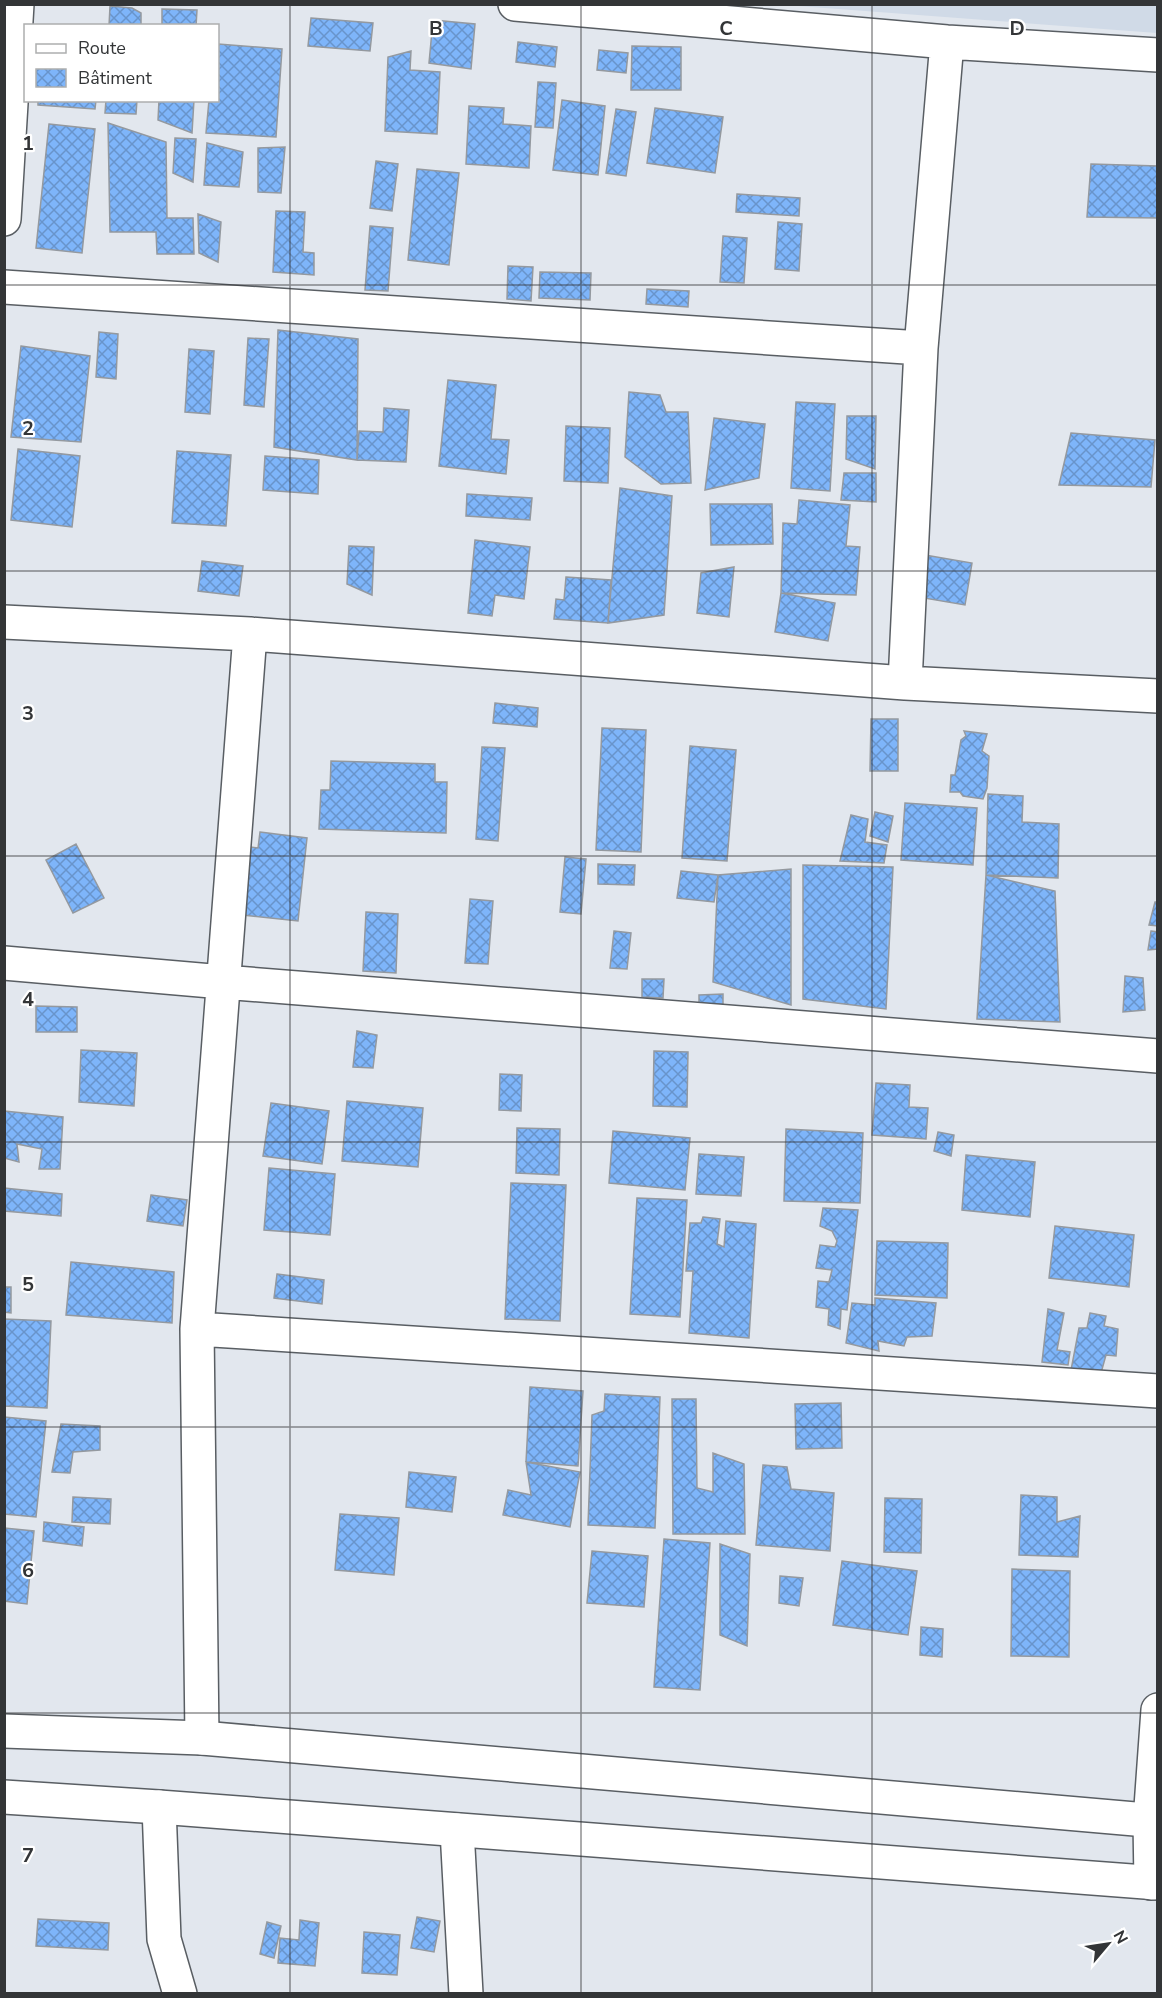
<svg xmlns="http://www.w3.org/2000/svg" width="1162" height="1998" font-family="'Nunito Sans',sans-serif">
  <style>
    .built { fill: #d0dae7 }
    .building { fill: url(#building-cross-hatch); stroke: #94999f; stroke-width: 1.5 }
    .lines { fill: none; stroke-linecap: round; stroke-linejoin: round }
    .minor-casing { stroke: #595e63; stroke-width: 36 }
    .secondary-casing { stroke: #595e63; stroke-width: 36 }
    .minor { stroke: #fff; stroke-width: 33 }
    .secondary { stroke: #fff; stroke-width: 33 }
    .grid { fill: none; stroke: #333537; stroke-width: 1.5; stroke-opacity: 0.55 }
    .grid-label { font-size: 20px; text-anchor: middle; font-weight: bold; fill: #333537; stroke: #fff; stroke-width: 4.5; stroke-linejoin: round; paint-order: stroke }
  </style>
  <defs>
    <pattern id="building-cross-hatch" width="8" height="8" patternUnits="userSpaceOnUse" patternTransform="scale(1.5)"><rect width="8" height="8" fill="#7eb5fa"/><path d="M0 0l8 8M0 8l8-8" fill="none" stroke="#6894cb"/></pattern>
  </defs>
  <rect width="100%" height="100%" fill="#e2e7ee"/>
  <path class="built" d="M 785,5 L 1157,5 L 1157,33 Z"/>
  <path class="building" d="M 110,6 L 132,8 L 141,13 L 141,26 L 109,26 Z
    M 162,9 L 197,10 L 196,26 L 162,26 Z
    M 311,18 L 373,23 L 370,51 L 308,46 Z
    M 433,20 L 475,24 L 471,69 L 429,63 Z
    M 518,42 L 557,47 L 555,67 L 516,62 Z
    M 218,44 L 282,49 L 276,137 L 206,133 L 209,100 L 218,100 Z
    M 632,46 L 681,47 L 681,90 L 631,90 Z
    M 599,50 L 628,53 L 626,73 L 597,70 Z
    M 411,51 L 410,70 L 440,72 L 437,134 L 385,131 L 388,57 Z
    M 538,82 L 556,83 L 553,128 L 535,127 Z
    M 38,100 L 96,100 L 95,109 L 38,105 Z
    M 106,100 L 137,100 L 136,114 L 105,113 Z
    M 159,100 L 194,100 L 192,133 L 158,120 Z
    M 562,100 L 605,106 L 598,175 L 553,170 Z
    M 469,106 L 504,108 L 503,124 L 531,126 L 529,168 L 466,164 Z
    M 655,108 L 723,117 L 715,173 L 647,163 Z
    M 616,109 L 636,112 L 626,176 L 606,173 Z
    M 108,123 L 166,142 L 167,218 L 193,218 L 194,254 L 157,254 L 156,232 L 110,232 Z
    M 49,124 L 95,129 L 82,253 L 36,248 Z
    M 175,138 L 196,139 L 193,182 L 173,173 Z
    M 207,143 L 243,152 L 239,187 L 204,185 Z
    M 285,147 L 281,193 L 258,192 L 258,148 Z
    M 376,161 L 398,164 L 392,211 L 370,208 Z
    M 1091,164 L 1158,166 L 1157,218 L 1087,217 Z
    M 417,169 L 459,173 L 449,265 L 408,260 Z
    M 737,194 L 800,198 L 799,216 L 736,212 Z
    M 276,211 L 305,212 L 303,252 L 314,253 L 314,275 L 273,272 Z
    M 198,214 L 221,222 L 218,262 L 199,253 Z
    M 778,222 L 802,224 L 799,271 L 775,269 Z
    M 370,226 L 393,228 L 388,291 L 365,290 Z
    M 723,236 L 747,238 L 744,283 L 720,282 Z
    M 508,266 L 533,267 L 531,301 L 507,299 Z
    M 540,272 L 591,273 L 590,300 L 539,298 Z
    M 647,289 L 689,291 L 688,307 L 646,304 Z
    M 278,330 L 358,339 L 357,460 L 274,447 Z
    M 99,332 L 118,334 L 116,379 L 96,377 Z
    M 248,338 L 269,339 L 264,407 L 244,405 Z
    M 21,346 L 90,356 L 81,442 L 11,437 Z
    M 189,349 L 214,351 L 210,414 L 185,412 Z
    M 448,380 L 496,385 L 491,439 L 509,440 L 506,474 L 439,466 Z
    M 629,392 L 660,395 L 666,412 L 688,412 L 691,483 L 661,484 L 625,457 Z
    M 796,402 L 835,404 L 830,491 L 791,488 Z
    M 384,408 L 409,410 L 406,462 L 357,460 L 359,431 L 383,432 Z
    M 847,416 L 876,416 L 875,469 L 846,459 Z
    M 714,418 L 765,424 L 759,478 L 705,490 Z
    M 566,426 L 610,428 L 608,483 L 564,481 Z
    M 1071,433 L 1155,440 L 1151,487 L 1059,485 Z
    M 18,449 L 80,456 L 72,527 L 11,520 Z
    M 177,451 L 231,455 L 226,526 L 172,523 Z
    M 265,456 L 319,460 L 318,494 L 263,490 Z
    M 844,473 L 876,473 L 876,502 L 841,500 Z
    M 620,488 L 672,496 L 664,615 L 608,623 Z
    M 467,494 L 532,498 L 530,520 L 466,516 Z
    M 799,500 L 850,505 L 846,546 L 860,547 L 856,595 L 781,593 L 783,523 L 797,524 Z
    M 710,504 L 772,504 L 773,544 L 711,545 Z
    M 475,540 L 530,547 L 524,599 L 495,595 L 492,616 L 468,613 Z
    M 349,546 L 374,547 L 372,595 L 347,584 Z
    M 925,555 L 972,563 L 965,605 L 918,597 Z
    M 202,561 L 243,566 L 239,596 L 198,591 Z
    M 734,567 L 729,617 L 697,613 L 701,573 Z
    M 566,577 L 611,580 L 608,623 L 554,619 L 556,599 L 564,600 Z
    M 781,593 L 835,603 L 828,641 L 775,632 Z
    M 495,703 L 538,708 L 537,727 L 493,723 Z
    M 871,719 L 898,719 L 898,771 L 870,771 Z
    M 602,728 L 646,730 L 641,852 L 596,850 Z
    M 964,731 L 987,734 L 982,751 L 989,756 L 987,788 L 983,799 L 963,796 L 960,792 L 950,792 L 951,775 L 955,775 L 961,740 L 966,736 Z
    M 690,746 L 736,750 L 727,861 L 682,858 Z
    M 482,747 L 505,748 L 498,841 L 476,839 Z
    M 331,761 L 435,764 L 435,782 L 447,782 L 446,833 L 319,829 L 321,790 L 330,790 Z
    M 988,794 L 1023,796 L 1022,822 L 1059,824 L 1058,878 L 986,875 Z
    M 905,803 L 977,808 L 973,865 L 901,860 Z
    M 875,812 L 893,816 L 888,842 L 870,836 Z
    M 851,815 L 868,819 L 865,842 L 887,845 L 884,863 L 840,861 Z
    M 260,832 L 307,838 L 298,921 L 243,915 L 251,847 L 258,848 Z
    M 76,844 L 104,898 L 73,913 L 46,860 Z
    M 565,857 L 586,859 L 581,914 L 560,912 Z
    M 598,864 L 635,865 L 634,885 L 598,884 Z
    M 803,865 L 893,867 L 886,1009 L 803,999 Z
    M 791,869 L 791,1005 L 713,982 L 718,875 Z
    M 681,871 L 718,875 L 714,902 L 677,898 Z
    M 986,875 L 1055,891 L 1060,1022 L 977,1019 Z
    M 470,899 L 493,901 L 488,964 L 465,963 Z
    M 1155,902 L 1158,902 L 1158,926 L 1149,925 Z
    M 366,912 L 398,914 L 396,973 L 363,971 Z
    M 614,931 L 631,933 L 627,969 L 610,968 Z
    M 1151,931 L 1158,932 L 1158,949 L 1148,950 Z
    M 1125,976 L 1143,978 L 1145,1010 L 1123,1012 Z
    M 642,979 L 664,979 L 663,998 L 642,997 Z
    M 723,994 L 723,1004 L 699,1005 L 699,995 Z
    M 36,1006 L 77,1007 L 77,1032 L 36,1032 Z
    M 357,1031 L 377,1035 L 373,1068 L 353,1067 Z
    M 81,1050 L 137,1053 L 134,1106 L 79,1102 Z
    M 654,1051 L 688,1052 L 687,1107 L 653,1106 Z
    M 500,1074 L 522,1075 L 521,1111 L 499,1110 Z
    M 876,1083 L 910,1085 L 909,1107 L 928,1108 L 926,1139 L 872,1135 Z
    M 347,1101 L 423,1108 L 418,1167 L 342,1161 Z
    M 271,1103 L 329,1111 L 322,1164 L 263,1156 Z
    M 4,1111 L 63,1117 L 60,1169 L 39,1169 L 42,1149 L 17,1144 L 19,1162 L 4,1158 Z
    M 517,1128 L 560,1129 L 559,1175 L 516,1173 Z
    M 786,1129 L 863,1133 L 860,1203 L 784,1201 Z
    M 613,1131 L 690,1138 L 685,1190 L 609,1183 Z
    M 938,1132 L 954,1135 L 951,1156 L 934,1151 Z
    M 699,1154 L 744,1157 L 741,1196 L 696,1194 Z
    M 966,1155 L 1035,1162 L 1030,1217 L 962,1210 Z
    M 269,1168 L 335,1174 L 330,1235 L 264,1230 Z
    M 511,1183 L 566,1185 L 560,1321 L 505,1319 Z
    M 4,1188 L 62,1194 L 61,1216 L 4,1211 Z
    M 151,1195 L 187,1200 L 183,1226 L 147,1221 Z
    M 637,1198 L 687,1200 L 680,1317 L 630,1314 Z
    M 823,1208 L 858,1210 L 847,1310 L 841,1309 L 840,1329 L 828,1325 L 829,1309 L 816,1307 L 818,1281 L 829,1282 L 832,1270 L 816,1268 L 820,1245 L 835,1247 L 837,1241 L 832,1231 L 820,1226 Z
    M 703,1217 L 720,1219 L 717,1244 L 724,1247 L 726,1221 L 756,1224 L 749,1338 L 689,1333 L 693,1271 L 686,1271 L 690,1223 L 701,1223 Z
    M 1055,1226 L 1134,1235 L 1129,1287 L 1049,1278 Z
    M 877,1241 L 948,1243 L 947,1298 L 875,1295 Z
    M 71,1262 L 174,1272 L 172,1323 L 66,1315 Z
    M 277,1274 L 324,1280 L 322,1304 L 274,1298 Z
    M 4,1287 L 11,1287 L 11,1313 L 4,1312 Z
    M 875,1298 L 936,1303 L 932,1336 L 907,1337 L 904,1346 L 878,1341 L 879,1351 L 846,1343 L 852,1303 L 875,1305 Z
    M 1048,1309 L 1064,1313 L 1057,1350 L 1070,1352 L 1068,1365 L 1042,1362 Z
    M 1090,1313 L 1106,1316 L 1104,1326 L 1118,1329 L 1116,1356 L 1106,1355 L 1101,1373 L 1071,1370 L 1079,1328 L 1087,1328 Z
    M 4,1319 L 51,1321 L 47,1408 L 4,1406 Z
    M 530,1387 L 583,1391 L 578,1466 L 526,1462 Z
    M 605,1394 L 660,1397 L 655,1528 L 588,1525 L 592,1415 L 604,1411 Z
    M 672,1399 L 696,1399 L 697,1488 L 713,1492 L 713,1453 L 744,1464 L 745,1534 L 673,1534 Z
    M 841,1403 L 842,1448 L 796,1449 L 795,1404 Z
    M 4,1417 L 46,1421 L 36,1517 L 4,1514 Z
    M 61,1424 L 100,1426 L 100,1450 L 73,1452 L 70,1473 L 52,1472 Z
    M 526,1462 L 580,1472 L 570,1527 L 503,1515 L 508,1490 L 531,1495 Z
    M 763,1465 L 787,1467 L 791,1489 L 834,1493 L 830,1551 L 756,1545 Z
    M 409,1472 L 456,1477 L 452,1512 L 406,1507 Z
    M 1021,1495 L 1057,1497 L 1057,1522 L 1080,1516 L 1078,1557 L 1019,1555 Z
    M 73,1497 L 111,1499 L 110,1524 L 72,1522 Z
    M 885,1498 L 922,1499 L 921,1553 L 884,1552 Z
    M 340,1514 L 399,1518 L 394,1575 L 335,1570 Z
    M 44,1522 L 84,1527 L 82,1546 L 43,1541 Z
    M 4,1528 L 34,1531 L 27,1604 L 4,1601 Z
    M 664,1539 L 710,1543 L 700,1690 L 654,1687 Z
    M 720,1544 L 750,1554 L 747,1646 L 720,1635 Z
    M 592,1551 L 648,1556 L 644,1607 L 587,1603 Z
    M 842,1561 L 917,1571 L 908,1635 L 833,1625 Z
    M 1012,1569 L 1070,1571 L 1069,1657 L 1011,1656 Z
    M 780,1576 L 803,1578 L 799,1606 L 779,1603 Z
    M 921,1627 L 943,1629 L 942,1657 L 920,1655 Z
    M 417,1917 L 440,1921 L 434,1952 L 411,1948 Z
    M 38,1919 L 109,1923 L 108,1950 L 36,1946 Z
    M 300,1920 L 319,1923 L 315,1966 L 278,1963 L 280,1938 L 299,1940 Z
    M 267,1922 L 281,1926 L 274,1958 L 260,1954 Z
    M 364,1932 L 400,1935 L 397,1975 L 362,1973 Z"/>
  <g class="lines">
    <g class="minor-casing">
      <path id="minor" d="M 515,4 L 947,42 L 1158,55
        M 4,219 L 17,4
        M 4,287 L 921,348
        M 4,622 L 250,634 L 905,683 L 1158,696
        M 905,683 L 921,348 L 947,42
        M 4,963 L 223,982 L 1158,1056
        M 197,1329 L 1158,1391
        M 202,1738 L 197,1329 L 250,634
        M 159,1807 L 164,1939 L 180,1994
        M 457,1830 L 466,1994
        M 1151,1883 L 1150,1821 L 1158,1710"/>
    </g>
    <g class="secondary-casing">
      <path id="secondary" d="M 4,1731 L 202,1738 L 1158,1821
        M 4,1797 L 159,1807 L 1158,1883"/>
    </g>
    <use href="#minor" class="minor"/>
    <use href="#secondary" class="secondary"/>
  </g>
  <path class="grid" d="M 290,4 L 290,1994M 581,4 L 581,1994M 872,4 L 872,1994M 4,285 L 1158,285M 4,571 L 1158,571M 4,856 L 1158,856M 4,1142 L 1158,1142M 4,1427 L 1158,1427M 4,1713 L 1158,1713"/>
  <g class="grid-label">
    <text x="436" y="35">B</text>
    <text x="726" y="35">C</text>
    <text x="1017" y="35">D</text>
    <text x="28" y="150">1</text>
    <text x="28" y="435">2</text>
    <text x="28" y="720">3</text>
    <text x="28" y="1006">4</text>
    <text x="28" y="1291">5</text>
    <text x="28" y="1577">6</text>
    <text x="28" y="1862">7</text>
  </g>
  <rect width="1162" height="1998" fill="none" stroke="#333537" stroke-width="12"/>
  <rect x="24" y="24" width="195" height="78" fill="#ffffff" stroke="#adaeaf" stroke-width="1.5"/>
  <rect x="36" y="44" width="30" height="9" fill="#ffffff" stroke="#adaeaf" stroke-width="1.5"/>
  <text x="78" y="54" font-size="18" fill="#333537">Route</text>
  <rect x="36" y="69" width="30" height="18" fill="url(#building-cross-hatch)" stroke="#adaeaf" stroke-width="1.5"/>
  <text x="78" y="84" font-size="18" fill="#333537">Bâtiment</text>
  <g transform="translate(1108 1944) rotate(61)" stroke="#ffffff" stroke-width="4.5" paint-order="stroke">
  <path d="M0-4.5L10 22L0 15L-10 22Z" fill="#333537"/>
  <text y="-9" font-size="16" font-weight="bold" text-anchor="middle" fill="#333537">N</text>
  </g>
</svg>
